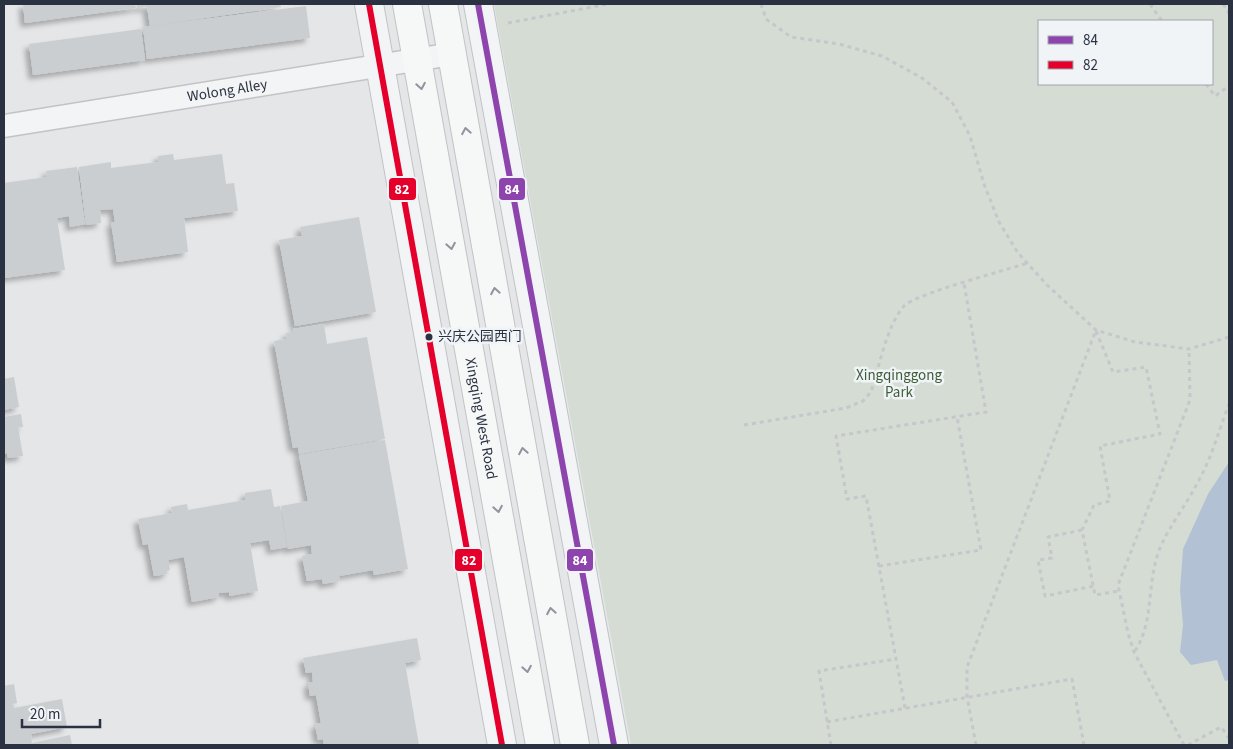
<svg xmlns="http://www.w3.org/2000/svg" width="1233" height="749" font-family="'Source Sans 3','Noto Sans SC',sans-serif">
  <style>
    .green { fill: #d4dcd4; fill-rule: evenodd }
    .water { fill: #b2c1d3 }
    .building { fill: #cbced0; filter: url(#shadow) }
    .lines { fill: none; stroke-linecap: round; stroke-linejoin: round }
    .minor-casing { stroke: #c1c3c6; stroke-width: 25 }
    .tertiary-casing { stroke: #c1c3c6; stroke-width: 30 }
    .secondary-casing { stroke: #c1c3c6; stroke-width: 30 }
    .path { stroke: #c5c7cb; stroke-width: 3; stroke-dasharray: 4 4; stroke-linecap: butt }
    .minor { stroke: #f2f4f5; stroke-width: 22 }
    .tertiary { stroke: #f2f4f5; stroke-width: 28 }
    .secondary { stroke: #f6f7f7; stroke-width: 28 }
    .bus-1-casing { stroke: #f1f4f7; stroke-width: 10 }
    .bus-2-casing { stroke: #f1f4f7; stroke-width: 10 }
    .bus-1 { stroke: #8e44ad; stroke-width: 6 }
    .bus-2 { stroke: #e4002b; stroke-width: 6 }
    .oneway { stroke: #90949c }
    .bus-dot { fill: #2a3242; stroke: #f1f4f7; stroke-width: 2 }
    .labels { text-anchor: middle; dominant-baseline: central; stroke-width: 5; stroke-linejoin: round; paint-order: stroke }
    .bus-label { font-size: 14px; fill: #2a3242; stroke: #f1f4f7; text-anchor: start }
    .street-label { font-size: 15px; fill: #2a3242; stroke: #f1f4f7 }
    .park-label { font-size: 15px; fill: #3d5d37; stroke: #f1f4f7 }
    .line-badge { stroke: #f1f4f7; stroke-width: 2 }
    .badge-label { font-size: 14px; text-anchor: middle; font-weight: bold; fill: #fff }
  </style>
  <defs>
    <filter id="shadow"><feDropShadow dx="-4.5" dy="4.5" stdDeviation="2.5" flood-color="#0004"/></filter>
  </defs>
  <rect width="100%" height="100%" fill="#e4e6e8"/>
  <path class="green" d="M 494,4 L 1229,4 L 1229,745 L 631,745 ZM 1039,21 L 1212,21 L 1212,84 L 1039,84 Z"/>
  <path class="water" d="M 1229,462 L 1229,680 L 1225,681 L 1217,660 L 1191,665 L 1180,652 L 1183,625 L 1180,590 L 1183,549 L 1208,494 Z"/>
  <path class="building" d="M 23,4 L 135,4 L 136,8 L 25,23 Z
    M 136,4 L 280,4 L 281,7 L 150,26 L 147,7 L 137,8 Z
    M 306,6 L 310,38 L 147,59 L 143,27 Z
    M 141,29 L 145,60 L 33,75 L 29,44 Z
    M 173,154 L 174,160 L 222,154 L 226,184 L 234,183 L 238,211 L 184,218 L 188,252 L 117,262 L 111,222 L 115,222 L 113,209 L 100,210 L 101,223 L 86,225 L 79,167 L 111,162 L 111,168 L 158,162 L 158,156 Z
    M 77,167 L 85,224 L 70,227 L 69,216 L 57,218 L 65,270 L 4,278 L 4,183 L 47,177 L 46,171 Z
    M 359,217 L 376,312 L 295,326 L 279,240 L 302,236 L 300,227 Z
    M 324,324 L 327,344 L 367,337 L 385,439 L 299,454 L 298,447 L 293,448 L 274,341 L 287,339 L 286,333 L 294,332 L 293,329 Z
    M 14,377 L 19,407 L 4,410 L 4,379 Z
    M 21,414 L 23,427 L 18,427 L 23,456 L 8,458 L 7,453 L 4,454 L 4,417 Z
    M 385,440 L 408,569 L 374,575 L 373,570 L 339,576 L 340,581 L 323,584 L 322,579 L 307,581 L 302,556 L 312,554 L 311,545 L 288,549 L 281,506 L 308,501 L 299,455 Z
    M 271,489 L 274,507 L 280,506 L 287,547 L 271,550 L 269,540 L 250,543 L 258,591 L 229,596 L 229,592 L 219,593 L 219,597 L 192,602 L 184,557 L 168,560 L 170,570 L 167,571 L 167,574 L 154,576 L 148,544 L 143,545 L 138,519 L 172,513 L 171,507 L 187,504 L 188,510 L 245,500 L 245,493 Z
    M 417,638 L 421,660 L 405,663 L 419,745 L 324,745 L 323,739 L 318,740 L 315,724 L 321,723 L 316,695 L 310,696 L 308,683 L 313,682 L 312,672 L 306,673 L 303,658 Z
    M 14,684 L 17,703 L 13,704 L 14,708 L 62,699 L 67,727 L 31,734 L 32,743 L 70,735 L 72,745 L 4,745 L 4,686 Z"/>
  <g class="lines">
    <g class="minor-casing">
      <g id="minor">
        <path id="s1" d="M 4,126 L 452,54"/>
      </g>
    </g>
    <g class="tertiary-casing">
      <path id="tertiary" d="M 369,4 L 502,745
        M 478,4 L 614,745"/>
    </g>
    <g class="secondary-casing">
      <g id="secondary">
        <path id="s2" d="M 407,4 L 540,745"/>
        <path d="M 443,4 L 575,745"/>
      </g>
    </g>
    <path class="path" d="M 761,4 L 766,19 L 791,37 L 839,44 L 882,56 L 922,78 L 952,102 L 970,136 L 984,184 L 999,222 L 1018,253 L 1047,285 L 1096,330 L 1135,342 L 1189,349 L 1229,337
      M 1150,4 L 1162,21
      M 1223,4 L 1229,13
      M 508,23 L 608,4
      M 1206,84 L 1215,96 L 1229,86
      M 1096,331 L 1113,372 L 1146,367 L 1160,434 L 1100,446 L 1110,501 L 1094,505 L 1082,530 L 1095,595 L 1119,591
      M 744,425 L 846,408 L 863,401 L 871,392 C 879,367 887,325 904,306 C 915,294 1006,270 1028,263
      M 1082,530 L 1048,537 L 1052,558 L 1038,560 L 1045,596 L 1094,586
      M 879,566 L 981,550 L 957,417
      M 1135,651 C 1155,620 1146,582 1160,548 C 1170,525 1186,505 1198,482 C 1212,457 1219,430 1229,404
      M 905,708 L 866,496 L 847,499 L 836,436 L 986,412 L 964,283
      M 827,722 L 1072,679 L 1084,745
      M 831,745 L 819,671 L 896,659
      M 976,745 L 967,696 L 967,667 L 1096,330
      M 1184,745 L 1134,652 L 1128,633 L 1118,585 L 1190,400 L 1189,349
      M 1188,745 L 1221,727 L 1229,738"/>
    <use href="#minor" class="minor"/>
    <use href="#tertiary" class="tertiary"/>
    <use href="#secondary" class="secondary"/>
    <g class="bus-1-casing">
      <path id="bus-1" d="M 478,4 L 614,745"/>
    </g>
    <g class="bus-2-casing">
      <path id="bus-2" d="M 369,4 L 502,745"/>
    </g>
    <use href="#bus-1" class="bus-1"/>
    <use href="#bus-2" class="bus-2"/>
  </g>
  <defs><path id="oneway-chevron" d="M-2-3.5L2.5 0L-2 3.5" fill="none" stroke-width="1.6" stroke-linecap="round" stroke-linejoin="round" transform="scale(1.25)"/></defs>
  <g class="oneway">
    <use href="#oneway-chevron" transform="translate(421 86) rotate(80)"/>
    <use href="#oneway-chevron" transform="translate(466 131) rotate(-100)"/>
    <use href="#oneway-chevron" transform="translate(451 246) rotate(80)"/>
    <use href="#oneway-chevron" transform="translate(495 291) rotate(-100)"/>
    <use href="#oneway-chevron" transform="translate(523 451) rotate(-100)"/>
    <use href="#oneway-chevron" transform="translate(498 509) rotate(80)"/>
    <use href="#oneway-chevron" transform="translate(551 611) rotate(-100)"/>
    <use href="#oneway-chevron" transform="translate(527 669) rotate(80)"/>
  </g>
  <circle class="bus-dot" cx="429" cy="337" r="4.5"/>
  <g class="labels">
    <g class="bus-label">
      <text x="438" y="337">兴庆公园西门</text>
    </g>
    <g class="street-label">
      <text stroke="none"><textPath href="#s1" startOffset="226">Wolong Alley</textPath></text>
      <text stroke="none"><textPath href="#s2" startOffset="421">Xingqing West Road</textPath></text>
    </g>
    <g class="park-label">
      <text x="899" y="375">Xingqinggong<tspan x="899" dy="17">Park</tspan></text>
    </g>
  </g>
  <g class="line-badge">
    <rect x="388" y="177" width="29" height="24" rx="5" fill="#e4002b"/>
    <rect x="498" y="177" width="28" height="24" rx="5" fill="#8e44ad"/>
    <rect x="454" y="548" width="29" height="24" rx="5" fill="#e4002b"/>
    <rect x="566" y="548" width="28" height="24" rx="5" fill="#8e44ad"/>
  </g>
  <g class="badge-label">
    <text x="402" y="194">82</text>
    <text x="512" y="194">84</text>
    <text x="469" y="565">82</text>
    <text x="580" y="565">84</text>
  </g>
  <rect width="1233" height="749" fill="none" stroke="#2a3242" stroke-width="10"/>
  <rect x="1038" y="20" width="175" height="65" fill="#f1f4f7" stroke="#a1a6af"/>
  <rect x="1048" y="36" width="25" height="8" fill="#8e44ad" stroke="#a1a6af"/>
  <text x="1083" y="45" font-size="15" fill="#2a3242">84</text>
  <rect x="1048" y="61" width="25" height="8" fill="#e4002b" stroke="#a1a6af"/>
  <text x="1083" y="70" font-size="15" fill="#2a3242">82</text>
  <path d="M22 719v8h78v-8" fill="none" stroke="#2a3242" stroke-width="2.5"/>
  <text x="30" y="719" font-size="15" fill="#2a3242" stroke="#f1f4f7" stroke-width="4" paint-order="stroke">20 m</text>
</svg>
